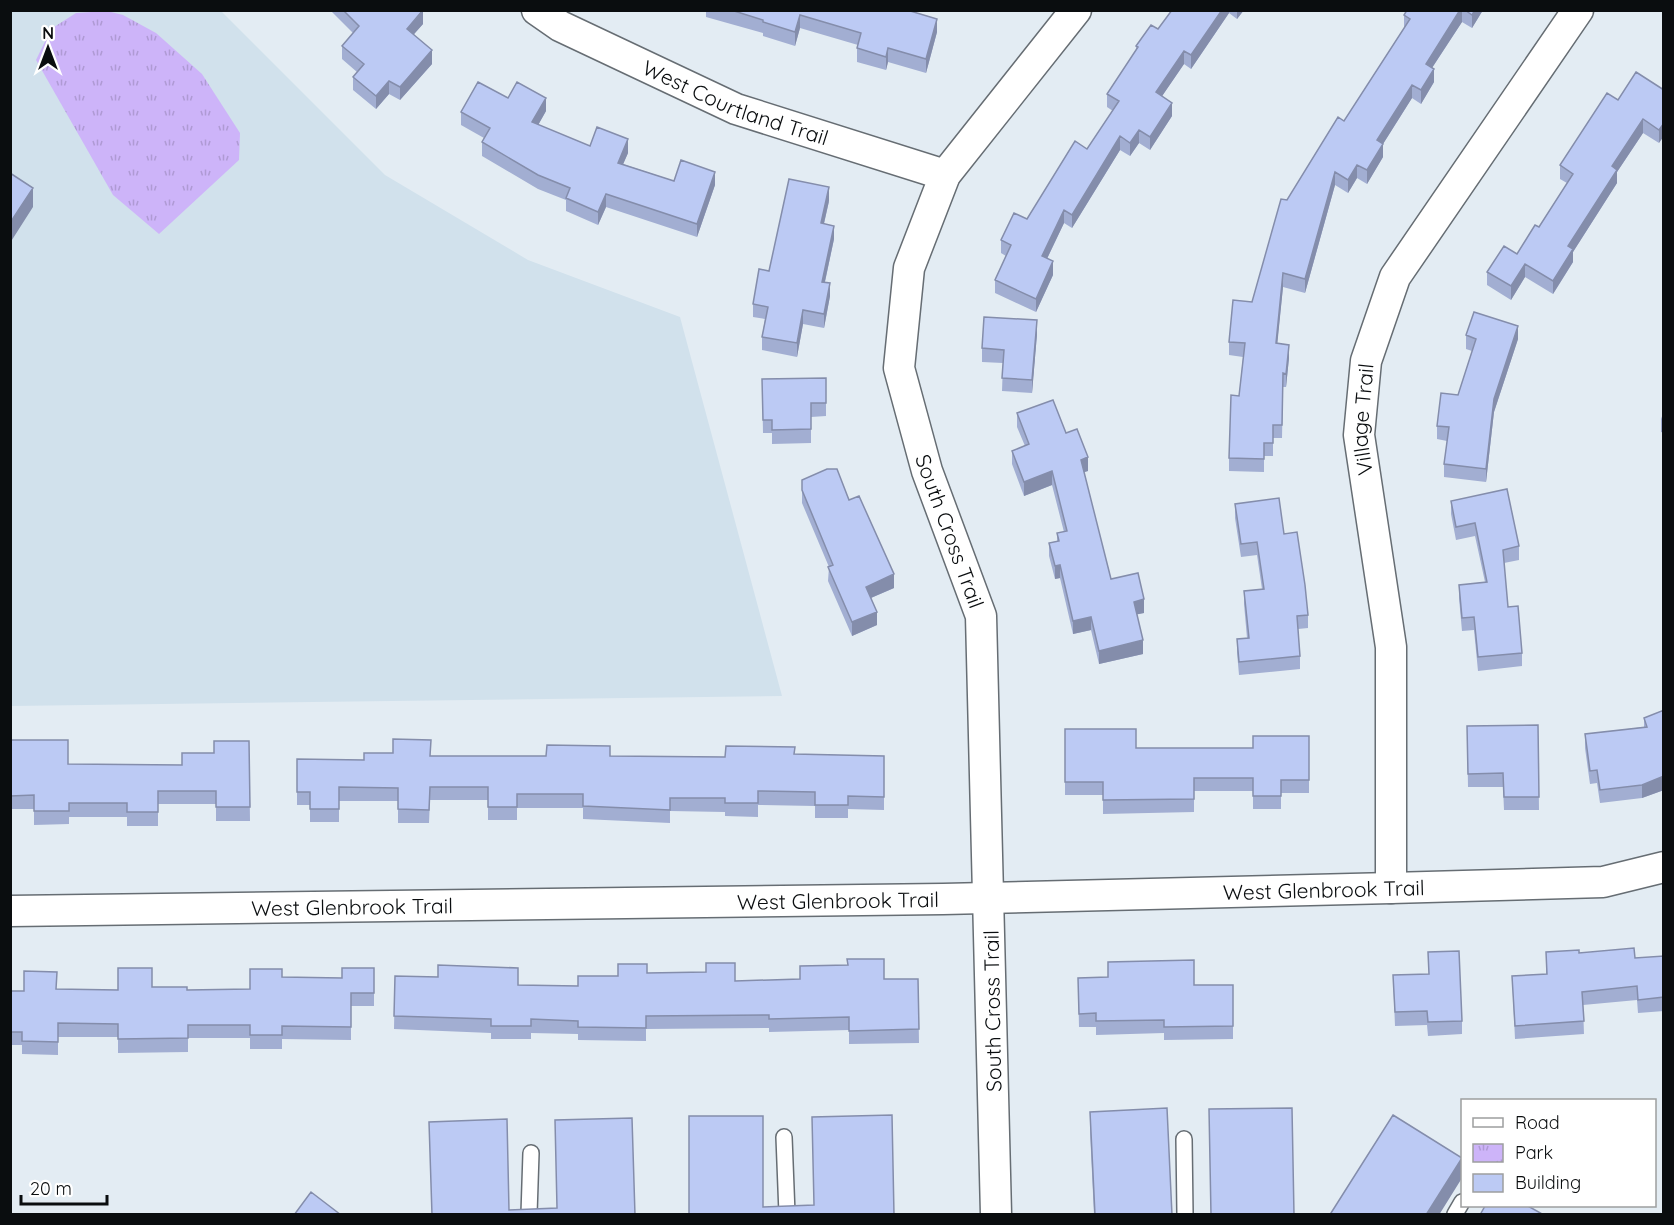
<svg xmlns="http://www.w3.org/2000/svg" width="1674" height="1225" font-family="Quicksand,sans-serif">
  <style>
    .built { fill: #d1e1ec }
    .park { fill: url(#park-tufts) }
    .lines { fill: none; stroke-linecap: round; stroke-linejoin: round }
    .lane-casing { stroke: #666d73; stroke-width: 18 }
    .street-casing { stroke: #666d73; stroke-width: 33 }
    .lane { stroke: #fff; stroke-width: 15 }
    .street { stroke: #fff; stroke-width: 30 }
    .wall { fill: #a2aed2 }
    .shaded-wall { fill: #848dab }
    .building { fill: #bccaf4; stroke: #848dab; stroke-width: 1.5 }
    .labels { text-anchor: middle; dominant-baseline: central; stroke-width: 6; stroke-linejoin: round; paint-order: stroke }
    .street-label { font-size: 21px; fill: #0a0d0f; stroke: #fff }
  </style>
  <defs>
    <pattern id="park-tufts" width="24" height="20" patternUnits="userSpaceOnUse" patternTransform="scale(1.5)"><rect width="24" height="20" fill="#cdb4f9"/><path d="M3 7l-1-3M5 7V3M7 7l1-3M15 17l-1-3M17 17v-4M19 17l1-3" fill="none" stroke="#af9ad4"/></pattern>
  </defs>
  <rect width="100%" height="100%" fill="#e3ecf3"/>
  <path class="built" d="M 10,11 L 221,11 L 385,175 L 528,260 L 680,317 L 782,696 L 11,706 Z"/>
  <path class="park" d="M 107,11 L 123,15 L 156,33 L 202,74 L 240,133 L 239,160 L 159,234 L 113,195 L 36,60 L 51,29 L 76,13 Z"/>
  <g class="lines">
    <g class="lane-casing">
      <path id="lane" d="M 784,1137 L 787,1214
        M 1184,1139 L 1185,1214
        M 529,1214 L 531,1153
        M 1455,1214 L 1462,1202"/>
    </g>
    <g class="street-casing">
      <g id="street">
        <path id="s1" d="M 537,10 L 560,26 L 736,109 L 945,175"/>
        <path id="s2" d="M 1391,888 L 1391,647 L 1359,435 L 1366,361 L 1395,277 L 1578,10"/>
        <path id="s3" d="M 10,911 L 943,899 L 1391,888 L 1603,882 L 1664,867"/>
        <path d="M 996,1214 L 981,616 L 927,471 L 899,368 L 909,268 L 945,175 L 1076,10"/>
      </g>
    </g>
    <use href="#lane" class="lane"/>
    <use href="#street" class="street"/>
  </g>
  <path class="wall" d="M 330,10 L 423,10 L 423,24 L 414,34 L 432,64 L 400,100 L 389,94 L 376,109 L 353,90 L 353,77 L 357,72 L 342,59 L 342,46 L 353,33 Z
    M 706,10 L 907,10 L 937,32 L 926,73 L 888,62 L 886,70 L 857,62 L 857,48 L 858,45 L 800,28 L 795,46 L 763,36 L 763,33 L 706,17 Z
    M 1172,10 L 1244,10 L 1237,19 L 1229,13 L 1191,69 L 1184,64 L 1162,96 L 1172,116 L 1150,150 L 1139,143 L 1130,156 L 1120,150 L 1072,228 L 1064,223 L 1047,259 L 1053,275 L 1036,312 L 995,293 L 995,280 L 1006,256 L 1001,253 L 1001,240 L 1027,219 L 1087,149 L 1113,111 L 1107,107 L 1107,94 L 1136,50 L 1136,46 L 1158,29 Z
    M 1407,10 L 1483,10 L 1472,28 L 1462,22 L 1432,68 L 1434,82 L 1421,104 L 1412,98 L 1383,144 L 1383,157 L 1367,184 L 1357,178 L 1348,193 L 1335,185 L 1305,293 L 1283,287 L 1277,344 L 1289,358 L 1286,387 L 1283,387 L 1282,438 L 1273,438 L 1273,456 L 1264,456 L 1264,472 L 1229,471 L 1229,458 L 1239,396 L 1243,357 L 1229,355 L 1229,342 L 1252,302 L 1287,200 L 1344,121 L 1404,28 L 1404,15 Z
    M 1664,90 L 1659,143 L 1643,133 L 1617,172 L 1617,183 L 1573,252 L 1573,262 L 1553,294 L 1525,277 L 1511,300 L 1487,285 L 1487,272 L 1517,254 L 1539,227 L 1567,183 L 1560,179 L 1560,165 L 1618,100 Z
    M 508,98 L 546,111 L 538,125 L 590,146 L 628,153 L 623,164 L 674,181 L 715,185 L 697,237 L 606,207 L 598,225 L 566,211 L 566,200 L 538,189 L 482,156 L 482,142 L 484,138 L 461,125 L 461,112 Z
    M 829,201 L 824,224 L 834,239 L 825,282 L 830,296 L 824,328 L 803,324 L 797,357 L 762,350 L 762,337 L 765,319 L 753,317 L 753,304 L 769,271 Z
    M 1037,334 L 1032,393 L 1002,391 L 1003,363 L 982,362 L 982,348 Z
    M 1466,335 L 1518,339 L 1494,412 L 1486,482 L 1444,477 L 1444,464 L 1447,441 L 1437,439 L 1437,426 L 1458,395 L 1472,351 L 1466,349 Z
    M 826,378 L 826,416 L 811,417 L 811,443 L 772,444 L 772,433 L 763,433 L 762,379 Z
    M 1664,411 L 1664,433 L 1661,432 L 1661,419 Z
    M 1017,413 L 1066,433 L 1088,471 L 1084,472 L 1111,579 L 1144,613 L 1137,614 L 1143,654 L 1099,664 L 1091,630 L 1073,634 L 1060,578 L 1055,579 L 1049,556 L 1049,543 L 1057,541 L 1057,533 L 1064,532 L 1052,485 L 1024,496 L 1012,464 L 1012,451 L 1025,446 L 1017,427 Z
    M 802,480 L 849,500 L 894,588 L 871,598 L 877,625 L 852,636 L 828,581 L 829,567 L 802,503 Z
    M 1451,501 L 1519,546 L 1519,560 L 1504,563 L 1508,607 L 1522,653 L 1522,666 L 1478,671 L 1474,630 L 1462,631 L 1459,598 L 1459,585 L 1485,582 L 1475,536 L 1456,540 L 1451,514 Z
    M 1235,504 L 1284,534 L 1308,615 L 1308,628 L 1298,629 L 1300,656 L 1300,669 L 1239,675 L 1237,652 L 1237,639 L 1247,638 L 1244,604 L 1244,591 L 1262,589 L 1257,555 L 1241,557 L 1235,518 Z
    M 1664,710 L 1664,790 L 1642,798 L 1600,803 L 1597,783 L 1590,784 L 1585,748 L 1585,734 L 1644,727 L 1644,718 Z
    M 1538,725 L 1539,810 L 1504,810 L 1503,787 L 1468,787 L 1467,726 Z
    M 1065,729 L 1136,748 L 1253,748 L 1309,736 L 1309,793 L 1281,793 L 1281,809 L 1253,809 L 1253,791 L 1194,791 L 1194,812 L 1103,814 L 1103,795 L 1065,795 Z
    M 10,740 L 68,764 L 182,765 L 214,753 L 249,741 L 250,821 L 216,821 L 216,804 L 158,804 L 158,826 L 127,826 L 127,817 L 69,817 L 69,824 L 34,825 L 34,809 L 10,809 Z
    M 794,754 L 884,756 L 884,810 L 848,809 L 848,818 L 815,818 L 815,806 L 758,805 L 758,817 L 725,816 L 725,812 L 670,811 L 670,823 L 583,819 L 583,808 L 517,808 L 517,820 L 488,820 L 488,800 L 430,800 L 429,823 L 398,823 L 398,801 L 339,801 L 339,822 L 310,822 L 310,805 L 297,805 L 297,759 L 364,760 L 430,756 L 725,757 Z
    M 1546,952 L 1579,953 L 1635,958 L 1664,956 L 1664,1011 L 1638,1013 L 1637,1000 L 1583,1005 L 1584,1034 L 1515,1039 L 1512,976 L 1546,974 Z
    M 374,968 L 374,1006 L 351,1006 L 351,1040 L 282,1039 L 282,1049 L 250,1049 L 250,1038 L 188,1038 L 188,1052 L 118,1053 L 118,1037 L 58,1037 L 58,1055 L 22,1054 L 22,1045 L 10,1045 L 10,991 L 24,991 L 57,989 L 118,990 L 152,987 L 187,990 L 250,989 L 282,977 L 342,978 Z
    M 647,973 L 735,981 L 918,979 L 919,1043 L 849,1044 L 849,1030 L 769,1032 L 769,1028 L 646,1029 L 646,1041 L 578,1040 L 578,1034 L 531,1033 L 531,1039 L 491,1039 L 491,1033 L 394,1029 L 395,976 L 518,985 L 578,986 L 618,976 Z
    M 1393,975 L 1462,1021 L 1462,1034 L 1428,1036 L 1427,1025 L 1395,1026 Z
    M 1078,978 L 1194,985 L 1233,985 L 1233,1039 L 1164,1040 L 1164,1033 L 1096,1035 L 1096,1027 L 1079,1027 Z
    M 1090,1112 L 1172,1215 L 1094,1215 L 1090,1131 Z"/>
  <path class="shaded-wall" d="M 1222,10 L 1229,10 L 1229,13 L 1191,69 L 1191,55 Z
    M 1237,10 L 1244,10 L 1237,19 Z
    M 1460,10 L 1462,10 L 1462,22 L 1426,77 L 1426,64 Z
    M 1475,10 L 1483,10 L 1472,28 L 1472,15 Z
    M 423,11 L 423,24 L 407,42 L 407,29 Z
    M 800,15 L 800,28 L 795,46 L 795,32 Z
    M 937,19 L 937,32 L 926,73 L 926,59 Z
    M 888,48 L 888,62 L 886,70 L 886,57 Z
    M 432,50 L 432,64 L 400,100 L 400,87 Z
    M 1184,51 L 1184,64 L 1156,105 L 1156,92 Z
    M 1434,69 L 1434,82 L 1421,104 L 1421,90 Z
    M 389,81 L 389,94 L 376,109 L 376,96 Z
    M 1412,85 L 1412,98 L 1383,144 L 1383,157 L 1367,184 L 1367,170 L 1377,140 Z
    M 546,98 L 546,111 L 532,136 L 532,122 Z
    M 1172,103 L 1172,116 L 1150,150 L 1150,137 Z
    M 1643,119 L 1643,133 L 1617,172 L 1617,183 L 1573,252 L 1573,262 L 1553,294 L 1553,281 L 1568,246 L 1612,166 Z
    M 1664,123 L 1664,136 L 1659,143 L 1659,130 Z
    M 1139,130 L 1139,143 L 1130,156 L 1130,143 Z
    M 1120,136 L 1120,150 L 1072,228 L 1072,215 Z
    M 628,139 L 628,153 L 618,176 L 618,163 Z
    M 1357,165 L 1357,178 L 1348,193 L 1348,180 Z
    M 715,172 L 715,185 L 697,237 L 697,224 Z
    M 1335,172 L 1335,185 L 1305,293 L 1305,279 Z
    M 829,187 L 829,201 L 821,236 L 821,223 Z
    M 33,188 L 33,207 L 10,243 L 10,223 Z
    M 606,194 L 606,207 L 598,225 L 598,212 Z
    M 1064,210 L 1064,223 L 1042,269 L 1042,256 Z
    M 834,226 L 834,239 L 822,295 L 822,282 Z
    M 1053,261 L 1053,275 L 1036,312 L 1036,299 Z
    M 1525,264 L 1525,277 L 1511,300 L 1511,286 Z
    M 1283,273 L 1283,287 L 1276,357 L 1276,343 Z
    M 830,283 L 830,296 L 824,328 L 824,314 Z
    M 803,310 L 803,324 L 797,357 L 797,343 Z
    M 1037,320 L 1037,334 L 1032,393 L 1032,380 Z
    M 1518,326 L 1518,339 L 1494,412 L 1486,482 L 1486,469 L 1494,399 Z
    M 1289,345 L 1289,358 L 1286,387 L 1286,374 Z
    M 1088,457 L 1088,471 L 1081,473 L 1081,460 Z
    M 1052,471 L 1052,485 L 1024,496 L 1024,482 Z
    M 1060,565 L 1060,578 L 1055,579 L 1055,566 Z
    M 894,574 L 894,588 L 866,600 L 866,587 Z
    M 1144,599 L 1144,613 L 1134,615 L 1134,602 Z
    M 877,612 L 877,625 L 852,636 L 852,622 Z
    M 1091,617 L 1091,630 L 1073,634 L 1073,621 Z
    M 1143,640 L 1143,654 L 1099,664 L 1099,651 Z
    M 1664,776 L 1664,790 L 1642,798 L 1642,785 Z
    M 1462,1158 L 1462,1178 L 1439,1215 L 1426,1215 Z"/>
  <path class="building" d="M 343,10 L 423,10 L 407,29 L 432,50 L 400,87 L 389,81 L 376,96 L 353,77 L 364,64 L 342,46 L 359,26 Z
    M 731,10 L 907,10 L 937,19 L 926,59 L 888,48 L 886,57 L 857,48 L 861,33 L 800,15 L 795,32 L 763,22 L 763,20 Z
    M 1172,10 L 1222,10 L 1191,55 L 1184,51 L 1156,92 L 1172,103 L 1150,137 L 1139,130 L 1130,143 L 1120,136 L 1072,215 L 1064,210 L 1042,256 L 1053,261 L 1036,299 L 995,280 L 1011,245 L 1001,240 L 1014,213 L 1027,219 L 1075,141 L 1087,149 L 1119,101 L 1107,94 L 1138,47 L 1136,46 L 1151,25 L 1158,29 Z
    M 1407,10 L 1460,10 L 1426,64 L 1434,69 L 1421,90 L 1412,85 L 1377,140 L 1383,144 L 1367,170 L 1357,165 L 1348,180 L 1335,172 L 1305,279 L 1283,273 L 1276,343 L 1289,345 L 1286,374 L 1283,373 L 1282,425 L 1273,425 L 1273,443 L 1264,443 L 1264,459 L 1229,458 L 1231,395 L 1239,396 L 1245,343 L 1229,342 L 1233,300 L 1252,302 L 1281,199 L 1287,200 L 1338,117 L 1344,121 L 1410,19 L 1404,15 Z
    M 1465,10 L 1475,10 L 1472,15 Z
    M 1636,72 L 1664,90 L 1664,123 L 1659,130 L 1643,119 L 1612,166 L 1617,170 L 1568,246 L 1573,249 L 1553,281 L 1525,264 L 1511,286 L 1487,272 L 1504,246 L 1517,254 L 1535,225 L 1539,227 L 1573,174 L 1560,165 L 1607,93 L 1618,100 Z
    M 478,82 L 508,98 L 517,82 L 546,98 L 532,122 L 590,146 L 597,127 L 628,139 L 618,163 L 674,181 L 681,160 L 715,172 L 697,224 L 606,194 L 598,212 L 566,198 L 570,188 L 538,175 L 482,142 L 490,128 L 461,112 Z
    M 10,173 L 33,188 L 10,223 Z
    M 789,179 L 829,187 L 821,223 L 834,226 L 822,282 L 830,283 L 824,314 L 803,310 L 797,343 L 762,337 L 768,307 L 753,304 L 759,269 L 769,271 Z
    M 1474,312 L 1518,326 L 1494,399 L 1486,469 L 1444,464 L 1449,427 L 1437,426 L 1441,393 L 1458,395 L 1476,339 L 1466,335 Z
    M 984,317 L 1037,320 L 1032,380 L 1002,378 L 1004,350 L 982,348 Z
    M 826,378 L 826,403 L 811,403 L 811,429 L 772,430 L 772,420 L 763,420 L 762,379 Z
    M 1053,400 L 1066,433 L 1077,429 L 1088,457 L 1081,460 L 1111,579 L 1138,573 L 1144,599 L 1134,602 L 1143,640 L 1099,651 L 1091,617 L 1073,621 L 1060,565 L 1055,566 L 1049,543 L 1059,541 L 1057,533 L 1067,531 L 1052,471 L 1024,482 L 1012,451 L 1029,444 L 1017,413 Z
    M 827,469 L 837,469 L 849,500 L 859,496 L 894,574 L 866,587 L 877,612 L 852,622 L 828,567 L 833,565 L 802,490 L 802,480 Z
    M 1507,489 L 1519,546 L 1503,550 L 1508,607 L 1518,606 L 1522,653 L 1478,657 L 1474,617 L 1462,618 L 1459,585 L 1487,582 L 1475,523 L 1456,527 L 1451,501 Z
    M 1279,498 L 1284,534 L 1297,532 L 1305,585 L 1308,615 L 1297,616 L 1300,656 L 1239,662 L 1237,639 L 1249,638 L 1244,591 L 1264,589 L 1257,542 L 1241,544 L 1235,504 Z
    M 1664,710 L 1664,776 L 1642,785 L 1600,790 L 1597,770 L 1590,771 L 1585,734 L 1647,727 L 1644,718 Z
    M 1538,725 L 1539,797 L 1504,797 L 1503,773 L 1468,774 L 1467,726 Z
    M 1065,729 L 1136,729 L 1136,748 L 1253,748 L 1253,736 L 1309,736 L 1309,780 L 1281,780 L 1281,796 L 1253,796 L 1253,778 L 1194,778 L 1194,799 L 1103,800 L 1103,782 L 1065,782 Z
    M 393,739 L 431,740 L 430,756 L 546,756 L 547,745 L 610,746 L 610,756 L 725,757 L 726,746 L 795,747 L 794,754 L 884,756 L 884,797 L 848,796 L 848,805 L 815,805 L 815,792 L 758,791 L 758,803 L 725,803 L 725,798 L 670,798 L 670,810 L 583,806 L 583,794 L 517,794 L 517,807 L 488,807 L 488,787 L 430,787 L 429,810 L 398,809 L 398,788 L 339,787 L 339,809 L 310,809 L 310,792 L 297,792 L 297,759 L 364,760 L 364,753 L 393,753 Z
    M 10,740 L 68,740 L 68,764 L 182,765 L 182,753 L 214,753 L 214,741 L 249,741 L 250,807 L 216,807 L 216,791 L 158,791 L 158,812 L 127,812 L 127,803 L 69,803 L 69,811 L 34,811 L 34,795 L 10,796 Z
    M 1634,948 L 1635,958 L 1664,956 L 1664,997 L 1638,1000 L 1637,986 L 1582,992 L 1584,1021 L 1515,1026 L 1512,976 L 1547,974 L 1546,952 L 1579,950 L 1579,953 Z
    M 1459,951 L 1462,1021 L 1428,1022 L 1427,1011 L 1395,1012 L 1393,975 L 1429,974 L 1428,952 Z
    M 847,959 L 884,959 L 884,979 L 918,979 L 919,1029 L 849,1031 L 849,1017 L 769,1019 L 769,1015 L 646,1016 L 646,1028 L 578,1027 L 578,1021 L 531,1019 L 531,1026 L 491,1026 L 491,1019 L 394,1016 L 395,976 L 438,977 L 438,965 L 518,968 L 518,985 L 578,986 L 578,976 L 618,976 L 618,964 L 647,964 L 647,973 L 706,972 L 706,963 L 735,963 L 735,981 L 800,979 L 800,966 L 848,965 Z
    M 1194,960 L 1194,985 L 1233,985 L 1233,1026 L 1164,1027 L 1164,1020 L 1096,1021 L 1096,1013 L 1079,1014 L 1078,978 L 1108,977 L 1108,962 Z
    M 118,968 L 152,968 L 152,987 L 187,987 L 187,990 L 250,989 L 250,969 L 282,969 L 282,977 L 342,978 L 342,968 L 374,968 L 374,993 L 351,993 L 351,1027 L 282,1026 L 282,1035 L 250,1035 L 250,1025 L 188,1025 L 188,1038 L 118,1039 L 118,1024 L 58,1023 L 58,1042 L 22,1041 L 22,1032 L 10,1032 L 10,991 L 24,991 L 24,971 L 57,972 L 56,989 L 118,990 Z
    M 1167,1108 L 1172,1215 L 1095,1215 L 1090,1112 Z
    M 1292,1108 L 1294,1215 L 1211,1215 L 1209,1109 Z
    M 892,1115 L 894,1215 L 689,1215 L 689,1116 L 763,1116 L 763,1207 L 814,1205 L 812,1117 Z
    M 1393,1115 L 1462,1158 L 1426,1215 L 1333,1215 L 1331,1213 Z
    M 632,1118 L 635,1215 L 432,1215 L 429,1122 L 507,1119 L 509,1210 L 557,1208 L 555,1120 Z
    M 311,1192 L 341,1215 L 294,1215 Z
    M 1485,1206 L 1528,1206 L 1544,1215 L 1480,1215 Z"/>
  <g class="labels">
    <g class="street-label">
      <text stroke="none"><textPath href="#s1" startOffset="220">West Courtland Trail</textPath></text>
      <text stroke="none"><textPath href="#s2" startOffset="471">Village Trail</textPath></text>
      <text transform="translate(950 531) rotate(70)">South Cross Trail</text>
      <text stroke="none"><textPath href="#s3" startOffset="1314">West Glenbrook Trail</textPath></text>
      <text stroke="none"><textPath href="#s3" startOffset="828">West Glenbrook Trail</textPath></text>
      <text stroke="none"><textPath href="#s3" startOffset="342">West Glenbrook Trail</textPath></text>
      <text transform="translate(992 1011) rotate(-91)">South Cross Trail</text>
    </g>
  </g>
  <rect width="1674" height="1225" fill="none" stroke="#0a0d0f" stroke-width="24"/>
  <rect x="1461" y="1099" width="195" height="108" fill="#ffffff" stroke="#9d9e9f" stroke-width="1.5"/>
  <rect x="1473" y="1118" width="30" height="9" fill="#ffffff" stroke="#9d9e9f" stroke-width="1.5"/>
  <text x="1515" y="1129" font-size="18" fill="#0a0d0f">Road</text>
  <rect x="1473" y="1144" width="30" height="18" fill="url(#park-tufts)" stroke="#9d9e9f" stroke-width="1.5"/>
  <text x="1515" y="1159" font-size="18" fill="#0a0d0f">Park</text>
  <rect x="1473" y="1174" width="30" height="18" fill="#bccaf4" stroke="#9d9e9f" stroke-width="1.5"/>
  <text x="1515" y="1189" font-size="18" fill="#0a0d0f">Building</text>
  <g transform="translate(48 48)" stroke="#ffffff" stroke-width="4.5" paint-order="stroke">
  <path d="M0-4.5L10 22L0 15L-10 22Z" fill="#0a0d0f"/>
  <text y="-9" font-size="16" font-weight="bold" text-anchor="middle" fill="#0a0d0f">N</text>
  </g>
  <path d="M21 1195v9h86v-9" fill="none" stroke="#0a0d0f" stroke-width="3"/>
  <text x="30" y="1195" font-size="18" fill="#0a0d0f" stroke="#ffffff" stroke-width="4.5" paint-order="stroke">20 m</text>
</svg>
